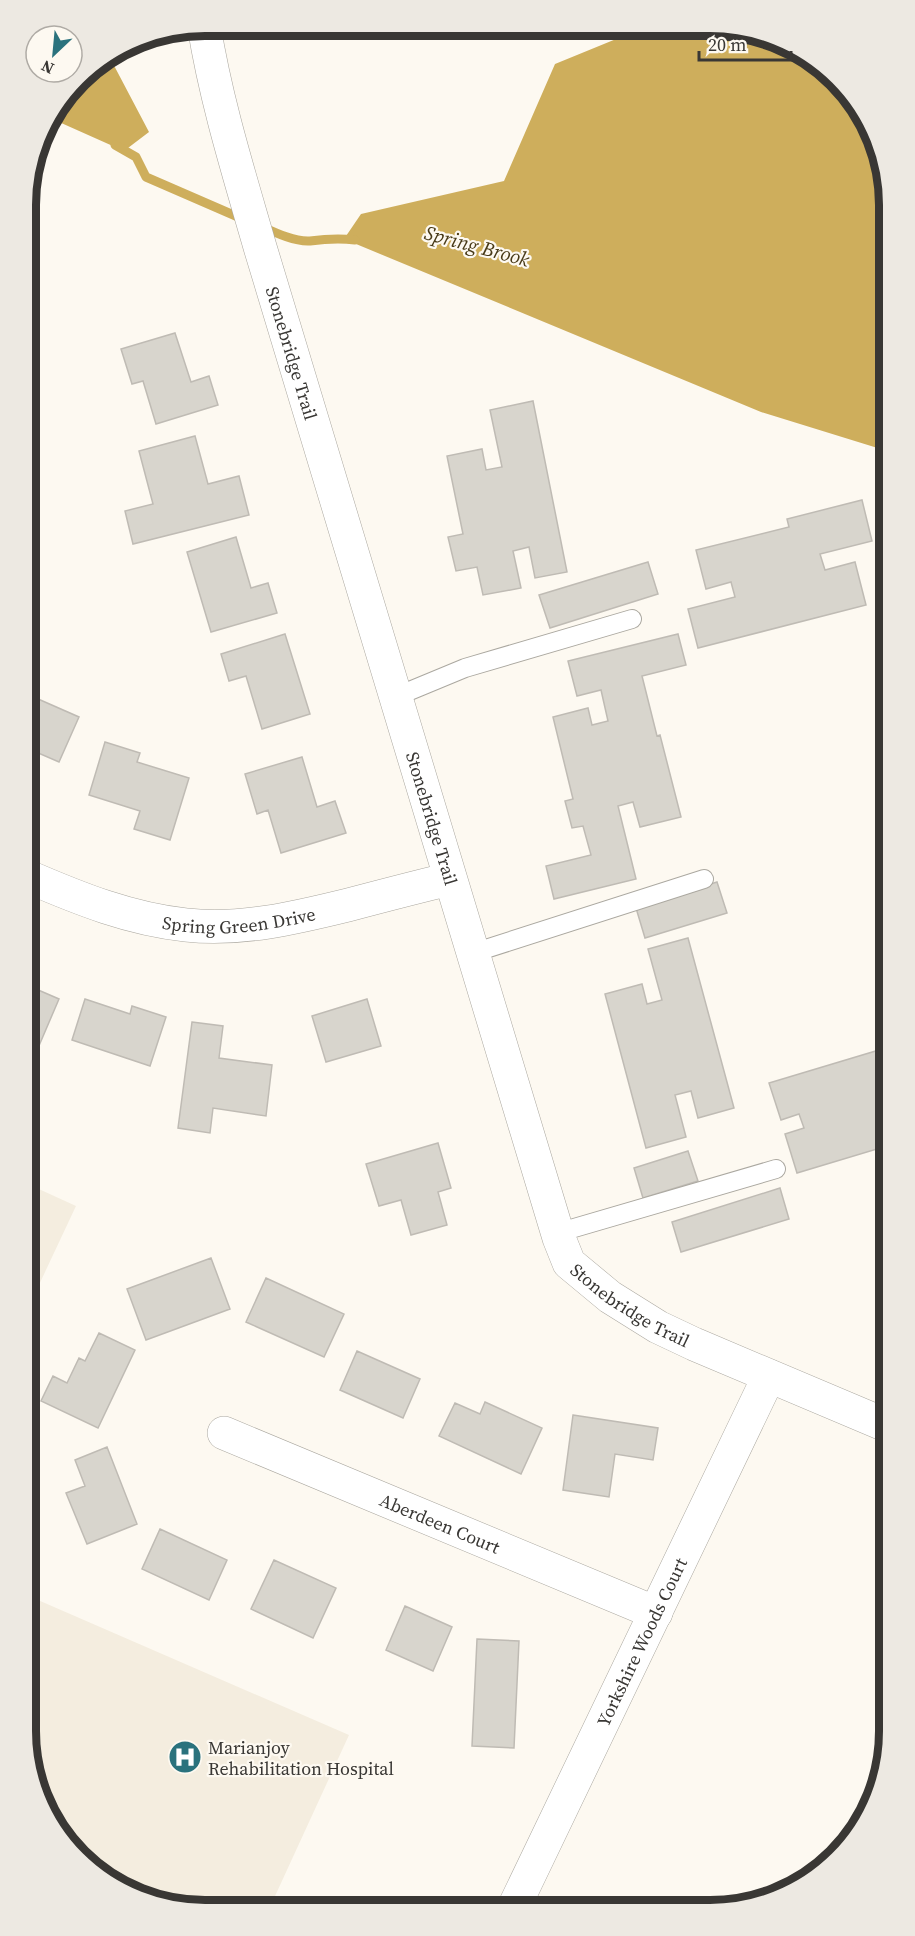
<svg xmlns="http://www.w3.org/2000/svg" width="915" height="1936" font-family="'Source Serif 4',serif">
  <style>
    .built { fill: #f4eddf }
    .water { fill: #ceae5c }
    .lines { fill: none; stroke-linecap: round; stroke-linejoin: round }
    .stream { stroke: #ceae5c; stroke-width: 9 }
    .building { fill: #d8d5cd; stroke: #bfbbb4; stroke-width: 1.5 }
    .lane-casing { stroke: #aba8a0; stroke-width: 20 }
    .street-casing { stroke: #aba8a0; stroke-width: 34 }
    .lane { stroke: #fff; stroke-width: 18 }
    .street { stroke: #fff; stroke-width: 33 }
    .labels { text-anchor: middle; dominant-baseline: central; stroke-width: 4.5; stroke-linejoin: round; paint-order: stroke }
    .street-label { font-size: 18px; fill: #393734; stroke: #fdf9f1 }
    .poi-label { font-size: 18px; fill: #393734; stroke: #fdf9f1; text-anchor: start }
    .water-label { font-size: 20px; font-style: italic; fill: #483a17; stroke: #fdf9f1 }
    .rim { fill: none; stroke: #393734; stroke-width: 8 }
  </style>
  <rect width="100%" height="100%" fill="#fdf9f1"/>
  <path class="built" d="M 30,1185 L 76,1206 L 30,1304 Z
    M 31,1597 L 349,1735 L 270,1907 L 170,1907 L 86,1866 L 50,1821 L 32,1778 Z"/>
  <path class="water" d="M 643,28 L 745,29 L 829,70 L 860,105 L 883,158 L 884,450 L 761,412 L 344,239 L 361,214 L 504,181 L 555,64 Z
    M 109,56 L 149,132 L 124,151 L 50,118 L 86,70 Z"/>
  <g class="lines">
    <path class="stream" d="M 115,145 L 136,157 L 146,177 L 245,220
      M 263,227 C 276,233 295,242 310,241 C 325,239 339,238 355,240"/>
  </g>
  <path class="building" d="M 175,333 L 191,382 L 209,376 L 218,405 L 156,424 L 143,381 L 132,384 L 121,349 Z
    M 533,401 L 567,572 L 535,578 L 529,547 L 513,551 L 521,588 L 483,595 L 477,567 L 456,571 L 448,537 L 463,534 L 447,456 L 482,449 L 486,470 L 502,467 L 490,410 Z
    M 195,436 L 208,484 L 239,476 L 249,515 L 133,544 L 125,511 L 153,504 L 139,451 Z
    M 862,500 L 872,541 L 820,554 L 825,570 L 855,562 L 866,605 L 698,648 L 688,609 L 735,597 L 731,582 L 706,589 L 696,550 L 789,527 L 787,519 Z
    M 236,537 L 251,588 L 268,583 L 277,613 L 211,632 L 187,552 Z
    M 648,562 L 658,594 L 550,628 L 539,595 Z
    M 285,634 L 310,714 L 262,729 L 246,676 L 229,681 L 221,654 Z
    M 678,634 L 686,665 L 642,676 L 657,736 L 660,735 L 681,817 L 640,827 L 633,802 L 618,806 L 636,879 L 554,899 L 546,866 L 591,855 L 583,826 L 572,828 L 565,801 L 573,799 L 553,717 L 588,708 L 592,725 L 608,721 L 601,690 L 577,696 L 568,661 Z
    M 29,695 L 79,717 L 59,762 L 29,749 Z
    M 105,742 L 140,753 L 137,762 L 189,778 L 170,840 L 134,829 L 140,811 L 89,795 Z
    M 302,757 L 317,807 L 335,801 L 346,833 L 281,853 L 268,810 L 257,814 L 245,774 Z
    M 717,882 L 727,913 L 645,938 L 636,908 Z
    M 688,938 L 734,1108 L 698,1118 L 691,1091 L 675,1095 L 686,1137 L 646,1148 L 605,994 L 642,984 L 647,1004 L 662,1000 L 648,949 Z
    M 29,986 L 59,999 L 32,1062 L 30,1061 Z
    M 85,999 L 130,1014 L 132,1006 L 166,1017 L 150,1066 L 72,1040 Z
    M 367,999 L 381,1046 L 326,1062 L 312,1016 Z
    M 192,1022 L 223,1026 L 219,1058 L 272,1065 L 266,1116 L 213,1108 L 210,1133 L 178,1128 Z
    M 879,1050 L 882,1059 L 887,1057 L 887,1087 L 878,1089 L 883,1106 L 887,1105 L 887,1146 L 797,1173 L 785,1134 L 804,1128 L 799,1114 L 781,1120 L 769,1083 Z
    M 438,1143 L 451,1188 L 438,1192 L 447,1225 L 411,1235 L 401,1200 L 379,1206 L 366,1164 Z
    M 688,1151 L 698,1181 L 643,1198 L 634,1168 Z
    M 780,1188 L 789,1219 L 681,1252 L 672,1222 Z
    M 211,1258 L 230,1309 L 146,1340 L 127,1289 Z
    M 266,1278 L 344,1314 L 324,1357 L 246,1322 Z
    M 99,1333 L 135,1350 L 98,1428 L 41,1401 L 53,1376 L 67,1383 L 79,1358 L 85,1361 Z
    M 357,1351 L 420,1379 L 403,1418 L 340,1390 Z
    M 485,1402 L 542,1428 L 521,1474 L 439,1436 L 455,1403 L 480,1414 Z
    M 573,1415 L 658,1428 L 653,1460 L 615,1454 L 609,1497 L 563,1490 Z
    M 107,1447 L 137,1524 L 87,1544 L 66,1493 L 85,1486 L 75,1460 Z
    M 160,1529 L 227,1560 L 209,1600 L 142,1569 Z
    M 274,1560 L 336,1588 L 313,1638 L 251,1609 Z
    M 405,1606 L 452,1627 L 433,1671 L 386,1650 Z
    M 477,1639 L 519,1641 L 514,1748 L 472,1746 Z"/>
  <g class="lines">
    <g class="lane-casing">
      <path id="lane" d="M 395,697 L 465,668 L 632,619
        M 473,953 L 704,879
        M 557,1233 L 776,1169"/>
    </g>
    <g class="street-casing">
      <g id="street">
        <path id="s1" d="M 204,26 C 216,101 239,174 260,247 L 559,1238 L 569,1263 L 610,1297 L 658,1327 L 694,1344 L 888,1426"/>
        <path id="s2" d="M 29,877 C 80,899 130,919 186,925 C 241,931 295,918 348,905 C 382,896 416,887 450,879"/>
        <path id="s3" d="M 224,1433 L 656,1613"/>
        <path id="s4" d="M 515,1905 L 769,1376"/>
      </g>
    </g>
    <use href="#lane" class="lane"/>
    <use href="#street" class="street"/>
  </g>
  <defs>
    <g id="hospital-disc" transform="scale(1.725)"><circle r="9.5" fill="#2a727d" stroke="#fdf9f1"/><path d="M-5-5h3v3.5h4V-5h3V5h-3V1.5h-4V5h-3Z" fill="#fff"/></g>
  </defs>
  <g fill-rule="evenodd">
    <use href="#hospital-disc" x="185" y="1757"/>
  </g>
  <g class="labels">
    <g class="street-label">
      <text stroke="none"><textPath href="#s1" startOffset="339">Stonebridge Trail</textPath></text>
      <text stroke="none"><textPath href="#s1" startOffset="825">Stonebridge Trail</textPath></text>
      <text stroke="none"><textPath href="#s2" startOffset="218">Spring Green Drive</textPath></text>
      <text stroke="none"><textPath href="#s1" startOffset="1365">Stonebridge Trail</textPath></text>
      <text stroke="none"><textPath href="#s3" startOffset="234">Aberdeen Court</textPath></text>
      <text stroke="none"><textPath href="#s4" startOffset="292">Yorkshire Woods Court</textPath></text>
    </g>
    <g class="poi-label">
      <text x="208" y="1747">Marianjoy<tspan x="208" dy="21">Rehabilitation Hospital</tspan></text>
    </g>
    <g class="water-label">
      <text transform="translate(477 246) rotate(15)">Spring Brook</text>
    </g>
  </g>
  <path d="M0 0H915V1936H0ZM205 36H710A169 169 0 0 1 879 205V1731A169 169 0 0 1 710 1900H205A169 169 0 0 1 36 1731V205A169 169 0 0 1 205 36Z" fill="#ede9e2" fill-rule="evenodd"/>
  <path class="rim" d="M205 36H710A169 169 0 0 1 879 205V1731A169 169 0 0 1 710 1900H205A169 169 0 0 1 36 1731V205A169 169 0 0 1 205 36Z"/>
  <g transform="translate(54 54) rotate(206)"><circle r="28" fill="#fdf9f1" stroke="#afaba5" stroke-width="1.5"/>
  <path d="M0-4.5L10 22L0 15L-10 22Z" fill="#2a727d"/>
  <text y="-9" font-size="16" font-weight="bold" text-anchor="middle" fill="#393734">N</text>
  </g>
  <path d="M699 51v9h92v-9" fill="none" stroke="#393734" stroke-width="3"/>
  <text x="708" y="51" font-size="18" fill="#393734" stroke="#fdf9f1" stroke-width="4.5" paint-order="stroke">20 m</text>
</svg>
